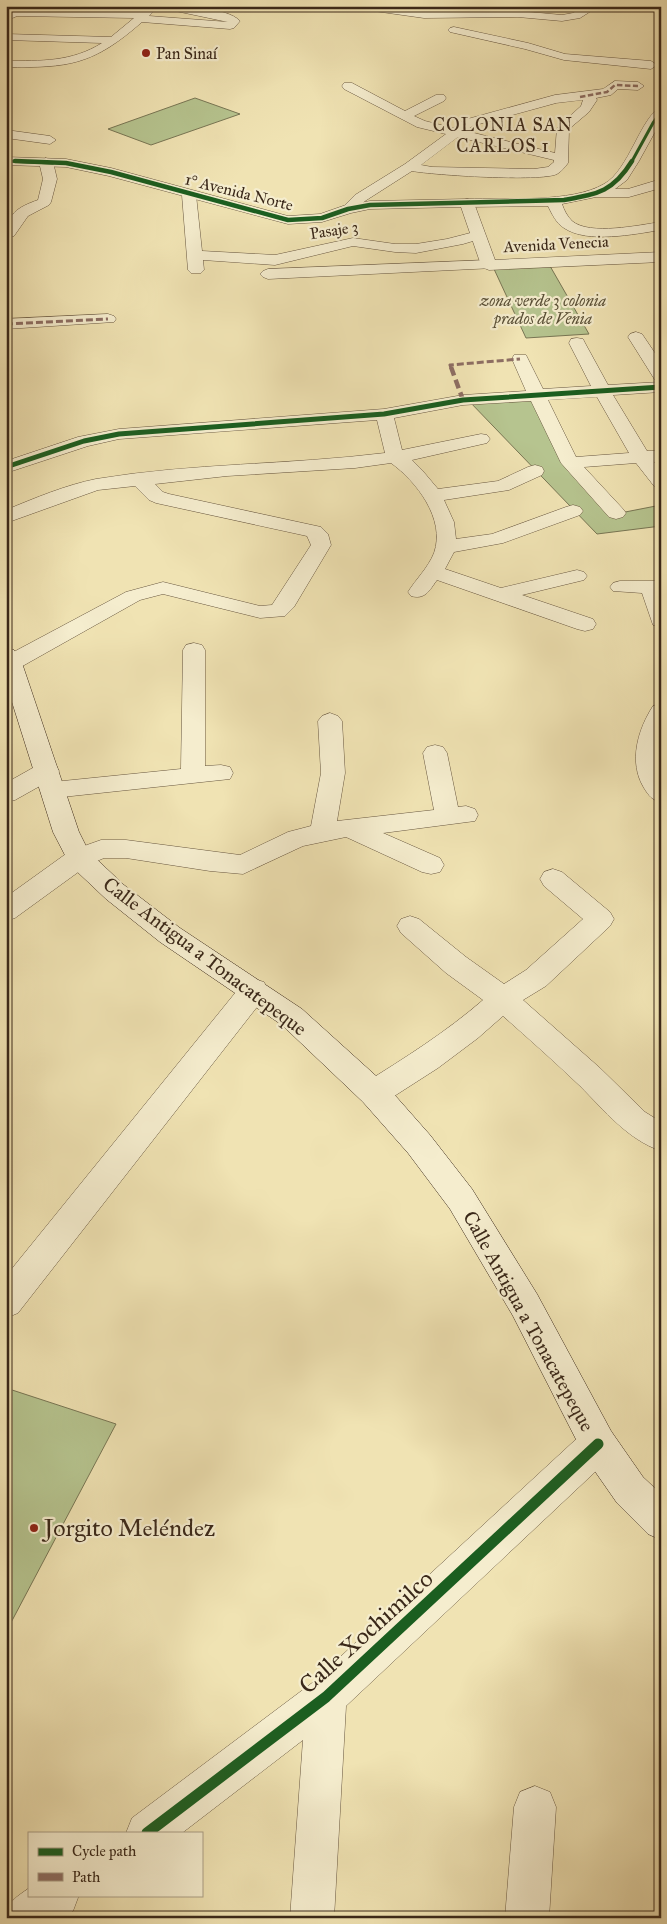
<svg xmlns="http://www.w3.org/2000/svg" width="667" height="1924" font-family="'IM FELL Great Primer',serif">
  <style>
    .green { fill: #b6c48f; stroke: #787654 }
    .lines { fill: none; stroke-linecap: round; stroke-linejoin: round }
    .minor-casing { stroke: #685740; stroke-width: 1 }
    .tertiary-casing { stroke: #685740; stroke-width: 1 }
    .secondary-casing { stroke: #3a2819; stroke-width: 1 }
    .minor { fill: #f5edce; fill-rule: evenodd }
    .tertiary { fill: #f5edce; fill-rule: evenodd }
    .secondary { fill: #f5edce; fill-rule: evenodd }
    .quiet-far2 { stroke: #8d6e63; stroke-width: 2.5; stroke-dasharray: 5.5 2.5; stroke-linecap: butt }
    .quiet-far1 { stroke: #8d6e63; stroke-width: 3; stroke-dasharray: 7 3; stroke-linecap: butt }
    .quiet { stroke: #8d6e63; stroke-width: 4.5; stroke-dasharray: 9 4.5; stroke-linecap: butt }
    .cycleway-far3-casing { stroke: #f5edce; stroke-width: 4.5 }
    .cycleway-far2-casing { stroke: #f5edce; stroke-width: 6 }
    .cycleway-far1-casing { stroke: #f5edce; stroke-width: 7 }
    .cycleway-casing { stroke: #f5edce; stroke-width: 14 }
    .cycleway-far3 { stroke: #1b5e20; stroke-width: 3 }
    .cycleway-far2 { stroke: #1b5e20; stroke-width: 4.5 }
    .cycleway-far1 { stroke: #1b5e20; stroke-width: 5 }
    .cycleway { stroke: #1b5e20; stroke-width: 11 }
    .poi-dot { fill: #8f2418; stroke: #f5edce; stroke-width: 2 }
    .labels { text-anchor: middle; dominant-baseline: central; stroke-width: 4.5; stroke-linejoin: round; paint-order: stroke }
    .far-poi-label { font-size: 16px; fill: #3a2819; stroke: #f5edce; text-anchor: start }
    .far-street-label { font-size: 16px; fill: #3a2819; stroke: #f5edce }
    .far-park-label { font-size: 16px; font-style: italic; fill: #594f36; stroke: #f5edce }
    .far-neighbourhood-label { font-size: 18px; letter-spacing: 1px; fill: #3a2819; stroke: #f5edce }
    .street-label { font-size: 20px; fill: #3a2819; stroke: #f5edce }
    .near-poi-label { font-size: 24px; fill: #3a2819; stroke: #f5edce; text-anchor: start }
    .near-street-label { font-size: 24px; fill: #3a2819; stroke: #f5edce }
  </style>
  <rect width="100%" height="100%" fill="#f0e3b3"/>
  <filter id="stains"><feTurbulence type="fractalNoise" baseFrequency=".004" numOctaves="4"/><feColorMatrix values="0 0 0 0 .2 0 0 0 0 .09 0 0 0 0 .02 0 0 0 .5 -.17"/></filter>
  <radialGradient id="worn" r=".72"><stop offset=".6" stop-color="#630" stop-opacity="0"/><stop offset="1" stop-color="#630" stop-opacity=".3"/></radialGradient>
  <path class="green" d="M 195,98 L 240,114 L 151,145 L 108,129 Z
    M 550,266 L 589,334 L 526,338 L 494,269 Z
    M 538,395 L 569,460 L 615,514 L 661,505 L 661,526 L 597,534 L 468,400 Z
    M 6,1388 L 116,1424 L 6,1632 Z"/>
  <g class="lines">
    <g class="minor-casing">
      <path id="minor" d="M 148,6 L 158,7 L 149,16 L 228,22 L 166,9 L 161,6 C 180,6 227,7 240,21 L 234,28 L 230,29 L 142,22 C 93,65 69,68 6,67 L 6,61 C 41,61 72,62 102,43 L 6,40 L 6,34 L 111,37 L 134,18 L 17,16 L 6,21 L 6,12 L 17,10 L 141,12 Z
        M 355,6 L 385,6 L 424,12 L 518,11 L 562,15 L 573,13 L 586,6 L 599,6 L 580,18 L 562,21 L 518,17 L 424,18 L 360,9 Z
        M 454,27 L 528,43 L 565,54 L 651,61 L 657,65 L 651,69 L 564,60 L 525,49 L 450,32 L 448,30 L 450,28 Z
        M 615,81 L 638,82 L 644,86 L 638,90 L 618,89 L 611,95 L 596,98 L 597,100 L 589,112 L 569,129 L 568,163 C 565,167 561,172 557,174 C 541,182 433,175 412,171 L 365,201 L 353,212 L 343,212 L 341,209 L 355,195 L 405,164 L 446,134 L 417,127 L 344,89 L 342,86 L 344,83 L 352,83 L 405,111 L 436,95 L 444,95 L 446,98 L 444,101 L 414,116 L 425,121 L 453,128 L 464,120 L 555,95 L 603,89 ZM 583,100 L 581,106 L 557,128 L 555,153 L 466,131 L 472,126 L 556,103 ZM 458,137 L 554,160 L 554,162 L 548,167 L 534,169 L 432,167 L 421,165 Z
        M 661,108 L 661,121 L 639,161 L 627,180 L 615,189 L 628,189 L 661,179 L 661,188 L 629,197 L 596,197 L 562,204 C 564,210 567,216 572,221 C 590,236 639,225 661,222 L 661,230 C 634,234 588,244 564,228 C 556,223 552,214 548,206 L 467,207 L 462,206 L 460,203 L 462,200 L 467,199 C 505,198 572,203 604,184 C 629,171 642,113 661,108 Z
        M 6,130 L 50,136 L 56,140 L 50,144 L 6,138 Z
        M 46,158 L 53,162 L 57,179 L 51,202 L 49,205 L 28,216 L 14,236 L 6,237 C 6,214 18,207 38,200 L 43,179 L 39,162 Z
        M 189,191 L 196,195 L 202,251 L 275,255 L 353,238 L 395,244 L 416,244 L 447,239 L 478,231 L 483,232 L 485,235 L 483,238 L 463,244 L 416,253 L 395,252 L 353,246 L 275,265 L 203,260 L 204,270 L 201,273 L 191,273 L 188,270 L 182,195 Z
        M 489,260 L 494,262 L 497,265 L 494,268 L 268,279 L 263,277 L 260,274 L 263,271 L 268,269 Z
        M 108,314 L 114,316 L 116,319 L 114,322 L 6,329 L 6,319 Z
        M 636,332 L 642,334 L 661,362 L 661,381 L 655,380 L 628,337 L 630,334 Z
        M 577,338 L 583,339 L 585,343 L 608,385 L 661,382 L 661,392 L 613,395 L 647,451 L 661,451 L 661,461 L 654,462 L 661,470 L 661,488 L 654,486 L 636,463 L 584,467 L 623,509 L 626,513 L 623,517 L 616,519 L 609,517 L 561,463 L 531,401 L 463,405 L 394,418 L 402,450 L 481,434 L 487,435 L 490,439 L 487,443 L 412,460 L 422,470 L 438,489 L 498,481 L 528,467 L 535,465 L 542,467 L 544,471 L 542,475 L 509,490 L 444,500 L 454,522 L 456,539 L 492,534 L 566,507 L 573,505 L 580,507 L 583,511 L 580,515 L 503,543 L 454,552 L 445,569 L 501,588 L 577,570 L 584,572 L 587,576 L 584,580 L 522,595 L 593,619 L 596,624 L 593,629 L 585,631 L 577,629 L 437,580 C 429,591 425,600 411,596 L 408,592 C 416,579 428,568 434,553 C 446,519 416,481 391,463 L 355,468 L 227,476 L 155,484 L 163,492 L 169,494 L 321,527 L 328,534 L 331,545 L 294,607 L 285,616 L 260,618 L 163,594 L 140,600 L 19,668 L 11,670 L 6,669 L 6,656 L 126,592 L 163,582 L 260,606 L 272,605 L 311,545 L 307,536 L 156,503 L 149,500 L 135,486 L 98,490 L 6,523 L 6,510 C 35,498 66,485 96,479 C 192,463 289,465 385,453 L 377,420 L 119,439 L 88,446 L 6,473 L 6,461 L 78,437 L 119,429 L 384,409 L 463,395 L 526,391 L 512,359 L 514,355 L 526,355 L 543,389 L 591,386 L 569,343 L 571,339 ZM 597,397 L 629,453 L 576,457 L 548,400 Z
        M 620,581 L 661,581 L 661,626 L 653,625 L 642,593 L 613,591 L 610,587 L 613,583 Z
        M 194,643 L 202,645 L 205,650 L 205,766 L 221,765 L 230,767 L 233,773 L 230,779 L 53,798 L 44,796 L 41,790 L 44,784 L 53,782 L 181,769 L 183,650 L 186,645 Z
        M 661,704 L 661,802 C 652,800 649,796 644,788 C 628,762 638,729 653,706 Z
        M 330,713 L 338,716 L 342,721 L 345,773 L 337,821 L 434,810 L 423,753 L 427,747 L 435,745 L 443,747 L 447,753 L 458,807 L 466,806 L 475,809 L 478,815 L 475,821 L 383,833 L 440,858 L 444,865 L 440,872 L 431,874 L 422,872 L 346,837 L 303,846 L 243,874 L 210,871 L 126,858 L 104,858 L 88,865 L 15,918 L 6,921 L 6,897 L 70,851 L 101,840 L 126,840 L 240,855 L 288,832 L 311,826 L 321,773 L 318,721 L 322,716 Z
        M 47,763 L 56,765 L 59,771 L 56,777 L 15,800 L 6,802 L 6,783 L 38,765 Z
        M 553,869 L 562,872 L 610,912 L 614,919 L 610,926 L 546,986 L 523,1000 L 600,1068 L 645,1112 L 661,1122 L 661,1151 C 627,1139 605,1111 580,1086 C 555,1062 529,1039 503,1016 L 478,1038 L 438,1068 L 385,1102 L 374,1106 L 363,1102 L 359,1093 L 363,1084 C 405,1058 446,1032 483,1000 L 446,973 L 401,933 L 397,926 L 401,919 L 410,916 L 419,919 L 466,957 L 504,984 L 526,970 L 583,919 L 544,886 L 540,879 L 544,872 Z
        M 254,979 L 264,982 L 268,990 L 264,998 L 18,1313 L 6,1318 L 6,1276 L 244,982 Z
        M 598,1426 L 611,1431 L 616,1444 L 611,1457 L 346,1706 L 334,1918 L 290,1918 L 303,1740 L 182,1833 L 126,1833 L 132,1818 L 312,1683 L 585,1431 Z
        M 535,1786 L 550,1792 L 556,1807 L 549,1918 L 505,1918 L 514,1807 L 520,1792 Z
        M 29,1888 L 29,1895 L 79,1895 L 73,1911 L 63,1918 L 6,1918 C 6,1902 17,1897 29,1888 Z"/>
    </g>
    <g class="tertiary-casing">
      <path id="tertiary" d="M 6,157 L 66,159 L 111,168 L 288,216 L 320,214 L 343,206 L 370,201 L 467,199 L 472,200 L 474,203 L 495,260 L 661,252 L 661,262 L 489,270 L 484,268 L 481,265 L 461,207 L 370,209 L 351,213 L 322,222 L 288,224 L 109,176 L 66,167 L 6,165 Z"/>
    </g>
    <g class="secondary-casing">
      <path id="secondary" d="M 6,648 L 14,650 L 22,663 L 79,832 L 89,852 L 124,885 L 180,928 L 302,1009 L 385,1084 L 430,1135 L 472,1189 L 537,1294 L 611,1431 L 643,1477 L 661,1494 L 661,1540 L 648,1534 L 617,1503 L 585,1457 L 513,1316 L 450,1209 L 408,1153 L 363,1102 L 282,1025 L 160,942 L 106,899 L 70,865 L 53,832 L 6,683 Z"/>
    </g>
    <use href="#minor" class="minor"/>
    <use href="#tertiary" class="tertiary"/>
    <use href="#secondary" class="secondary"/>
    <path class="quiet-far2" d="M 580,97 L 607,92 L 615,85 L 638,86"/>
    <path class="quiet-far1" d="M 6,324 L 108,319
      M 451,368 L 450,365 L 520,359"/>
    <path class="quiet" d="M 451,367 L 463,400"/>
    <g class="cycleway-far3-casing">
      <path id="cycleway-far3" d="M 6,161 L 53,163
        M 631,163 L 653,123 L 661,112"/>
    </g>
    <g class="cycleway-far2-casing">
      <path id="cycleway-far2" d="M 15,161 L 66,163 L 111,172 L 288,220 L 322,218 L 348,209 L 370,205 L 564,200 C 597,194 613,192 632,161"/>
    </g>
    <g class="cycleway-far1-casing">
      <path id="cycleway-far1" d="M 6,467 L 84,441 L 119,434 L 384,414 L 463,400 L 661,387"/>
    </g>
    <g class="cycleway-casing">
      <path id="cycleway" d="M 147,1833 L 326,1697 L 598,1444"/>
    </g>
    <use href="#cycleway-far3" class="cycleway-far3"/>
    <use href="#cycleway-far2" class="cycleway-far2"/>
    <use href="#cycleway-far1" class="cycleway-far1"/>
    <use href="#cycleway" class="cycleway"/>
  </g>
  <g class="poi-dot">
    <circle cx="146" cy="53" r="5"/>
    <circle cx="34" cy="1528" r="5"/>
  </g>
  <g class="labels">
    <g class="far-poi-label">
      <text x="156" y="53">Pan Sinaí</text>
    </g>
    <g class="far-street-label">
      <text transform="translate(239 192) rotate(14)">1° Avenida Norte</text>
      <text transform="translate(334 230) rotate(-9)">Pasaje 3</text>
      <text transform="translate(556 244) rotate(-3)">Avenida Venecia</text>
    </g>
    <g class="far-park-label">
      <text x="543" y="300">zona verde 3 colonia<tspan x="543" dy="18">prados de Venia</tspan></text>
    </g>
    <g class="far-neighbourhood-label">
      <text x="503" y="125">COLONIA SAN<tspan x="503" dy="21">CARLOS 1</tspan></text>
    </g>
    <g class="street-label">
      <text transform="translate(205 956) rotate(37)">Calle Antigua a Tonacatepeque</text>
      <text transform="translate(529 1321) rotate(61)">Calle Antigua a Tonacatepeque</text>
    </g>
    <g class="near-poi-label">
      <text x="44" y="1528">Jorgito Meléndez</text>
    </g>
    <g class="near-street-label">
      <text transform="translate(366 1632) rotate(-42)">Calle Xochimilco</text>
    </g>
  </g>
  <rect width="667" height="1924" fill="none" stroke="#f0e3b3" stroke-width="25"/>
  <rect x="8" y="8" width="652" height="1909" fill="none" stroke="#3a2819" stroke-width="2.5"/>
  <rect x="12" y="12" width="642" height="1899" fill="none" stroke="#3a2819"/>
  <rect x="28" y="1832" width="175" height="65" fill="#f5edce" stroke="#aa9e86"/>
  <rect x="38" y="1848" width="25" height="8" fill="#1b5e20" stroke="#aa9e86"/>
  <text x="72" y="1856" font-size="15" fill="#3a2819">Cycle path</text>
  <rect x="38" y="1873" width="25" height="8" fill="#8d6e63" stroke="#aa9e86"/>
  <text x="72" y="1882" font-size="15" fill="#3a2819">Path</text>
  <rect width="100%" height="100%" filter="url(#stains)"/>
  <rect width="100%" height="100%" fill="url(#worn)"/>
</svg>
